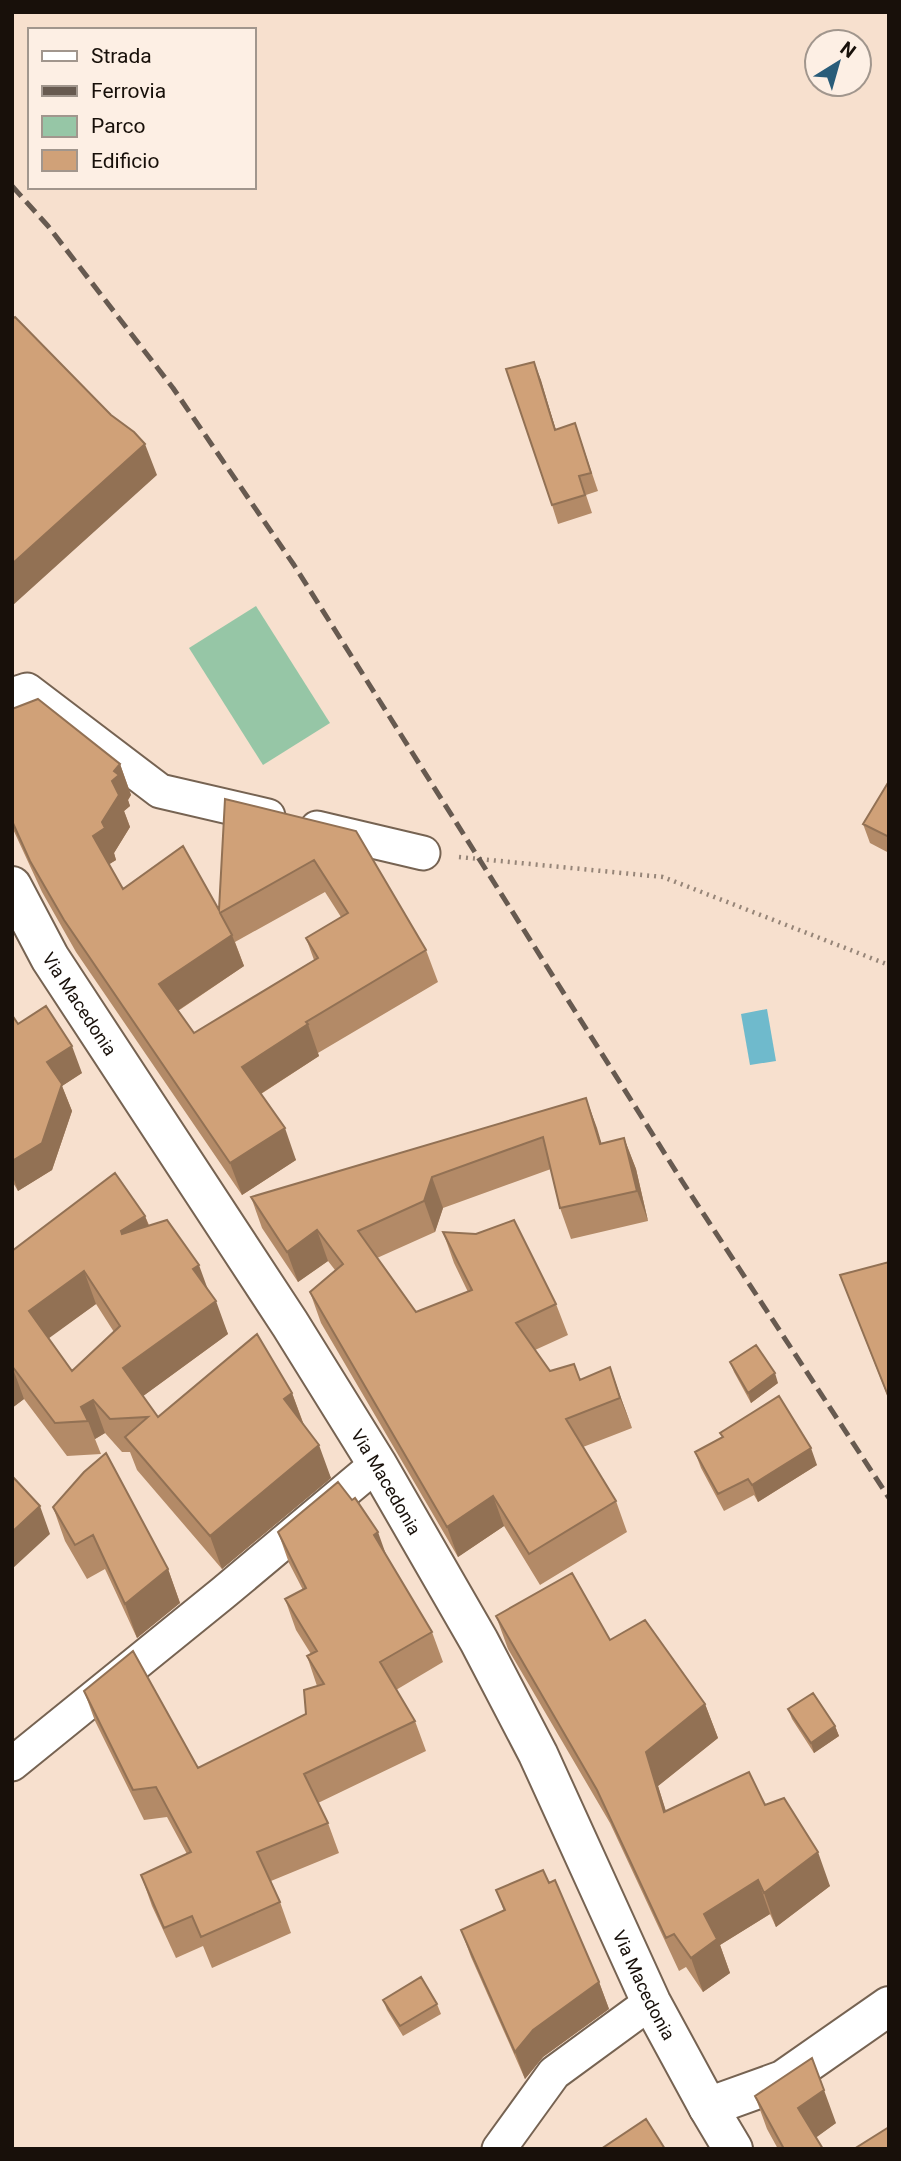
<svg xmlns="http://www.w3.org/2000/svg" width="901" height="2161" font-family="Roboto,sans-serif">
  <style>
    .green { fill: #96c6a6 }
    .water { fill: #6fbacc }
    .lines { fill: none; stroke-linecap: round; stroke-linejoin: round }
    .minor-casing { stroke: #766352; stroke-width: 37 }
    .tertiary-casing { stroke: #766352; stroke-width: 42 }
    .secondary-casing { stroke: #766352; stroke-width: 42 }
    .path { stroke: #968578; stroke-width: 4.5; stroke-dasharray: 2 5; stroke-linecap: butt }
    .minor { stroke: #fff; stroke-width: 33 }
    .tertiary { stroke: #fff; stroke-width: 38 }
    .secondary { stroke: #fff; stroke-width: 38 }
    .rail { stroke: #675a50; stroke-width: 5; stroke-dasharray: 14 7; stroke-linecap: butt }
    .wall { fill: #b38a67; fill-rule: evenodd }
    .shaded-wall { fill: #927154 }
    .building { fill: #d0a178; stroke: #927154; stroke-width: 2; fill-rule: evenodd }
    .labels { text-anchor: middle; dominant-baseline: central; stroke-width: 6; stroke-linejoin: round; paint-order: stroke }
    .street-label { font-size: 18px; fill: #18100a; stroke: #fdefe4 }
  </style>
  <rect width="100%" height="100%" fill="#f7e0ce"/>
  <path class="green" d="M 256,606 L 330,723 L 263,765 L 189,648 Z"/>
  <path class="water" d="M 767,1009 L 776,1061 L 750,1065 L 741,1014 Z"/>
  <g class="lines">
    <g class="minor-casing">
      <path id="minor" d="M 12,695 L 27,690 L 160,791 L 268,816
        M 317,828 L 423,853
        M 12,1764 L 223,1593 L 377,1464
        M 499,2149 L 554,2073 L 651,2002"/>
    </g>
    <g class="tertiary-casing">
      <path id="tertiary" d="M 708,2107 L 783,2080 L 889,2006"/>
    </g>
    <g class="secondary-casing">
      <g id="secondary">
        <path id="s1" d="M 12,886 L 50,958 L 290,1324 L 377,1464 L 479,1641 L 538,1754 L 651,2002 L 708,2107 L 733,2149"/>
      </g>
    </g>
    <path class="path" d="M 459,857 L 663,877 L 889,965"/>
    <use href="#minor" class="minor"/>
    <use href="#tertiary" class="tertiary"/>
    <use href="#secondary" class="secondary"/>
    <path class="rail" d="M 12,186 L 48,226 L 173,388 L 294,565 L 682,1181 L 889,1498"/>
  </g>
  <path class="wall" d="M 534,362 L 556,430 L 575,423 L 598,491 L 586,495 L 592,513 L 558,524 L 552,505 Z
    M 12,709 L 120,764 L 131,795 L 128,800 L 130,806 L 124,811 L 130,827 L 114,853 L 116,860 L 109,864 L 123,889 L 219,910 L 356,831 L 426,950 L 438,982 L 318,1053 L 319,1056 L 261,1094 L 296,1160 L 242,1195 L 76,952 L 42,892 L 12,827 ZM 325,892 L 341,917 L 306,938 L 314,960 L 194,1033 L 178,1011 L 244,966 L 235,942 Z
    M 889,781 L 889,853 L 870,843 L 863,824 Z
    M 12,1015 L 18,1024 L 82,1073 L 62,1086 L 72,1111 L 52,1170 L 18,1191 L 12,1181 Z
    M 586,1098 L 601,1143 L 624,1138 L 636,1169 L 648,1221 L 571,1239 L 560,1208 L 551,1169 L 443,1208 L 435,1232 L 377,1258 L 416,1312 L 468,1292 L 454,1263 L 443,1232 L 556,1304 L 568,1335 L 535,1350 L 550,1371 L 580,1380 L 621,1398 L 632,1428 L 583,1447 L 616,1501 L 627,1532 L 540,1585 L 504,1526 L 458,1557 L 321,1323 L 310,1292 L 335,1270 L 328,1261 L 298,1282 L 262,1228 L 251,1197 Z
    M 145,1216 L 149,1225 L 208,1290 L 228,1334 L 143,1396 L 158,1417 L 292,1393 L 304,1425 L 331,1478 L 222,1569 L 137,1470 L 130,1452 L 122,1452 L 105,1433 L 95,1439 L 101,1454 L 67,1456 L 24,1399 L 12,1408 L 12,1251 ZM 96,1304 L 114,1332 L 72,1371 L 48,1338 Z
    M 889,1262 L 889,1400 L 840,1275 Z
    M 730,1362 L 778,1383 L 751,1403 L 734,1372 Z
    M 720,1433 L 817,1465 L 758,1502 L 754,1495 L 724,1511 L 701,1468 L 695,1452 L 722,1438 Z
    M 53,1507 L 168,1569 L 180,1603 L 137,1638 L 105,1569 L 87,1579 L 65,1541 Z
    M 278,1532 L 388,1558 L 432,1632 L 443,1662 L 396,1690 L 415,1721 L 426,1751 L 318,1803 L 328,1823 L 339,1853 L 271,1881 L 280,1902 L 291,1933 L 212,1968 L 203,1946 L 176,1958 L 152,1906 L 141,1875 L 187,1854 L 167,1817 L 144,1820 L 95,1721 L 84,1691 L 198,1768 L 306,1714 L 317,1686 L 307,1656 L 311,1654 L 296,1630 L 285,1599 L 303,1590 L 289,1563 Z
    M 496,1616 L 610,1640 L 705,1704 L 718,1738 L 658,1786 L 666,1812 L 765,1805 L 830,1886 L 776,1927 L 770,1914 L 720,1945 L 730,1973 L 703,1992 L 686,1967 L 679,1971 L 610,1823 L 508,1649 Z
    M 788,1709 L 835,1726 L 839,1736 L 814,1753 L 792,1719 Z
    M 549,1883 L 599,1982 L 609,2009 L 543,2057 L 525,2079 L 471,1957 L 461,1930 L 504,1911 L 496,1890 Z
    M 383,2000 L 437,2004 L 441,2014 L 403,2036 L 387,2010 Z
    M 755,2096 L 836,2123 L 816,2137 L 823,2149 L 778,2149 L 767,2129 Z"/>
  <path class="shaded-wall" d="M 534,362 L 541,380 L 561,448 L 555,430 Z
    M 145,444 L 157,475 L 12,606 L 12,564 Z
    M 120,764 L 131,795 L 128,800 L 130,806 L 124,811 L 130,827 L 114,853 L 116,860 L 105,867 L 93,836 L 102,822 L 114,771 Z
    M 232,935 L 244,966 L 171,1015 L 159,984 Z
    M 308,1024 L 319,1056 L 254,1098 L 242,1067 Z
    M 72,1046 L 82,1073 L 62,1086 L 72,1111 L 52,1170 L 18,1191 L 12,1174 L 12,1161 L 47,1062 Z
    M 586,1098 L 597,1128 L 611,1175 L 600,1144 Z
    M 285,1128 L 296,1160 L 242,1195 L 230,1163 Z
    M 624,1138 L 636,1169 L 648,1221 L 637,1191 Z
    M 432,1177 L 443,1208 L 435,1232 L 424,1201 Z
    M 145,1216 L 157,1249 L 133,1264 L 121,1231 Z
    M 317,1230 L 328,1261 L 298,1282 L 287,1252 Z
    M 199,1265 L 211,1298 L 193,1269 Z
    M 84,1271 L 96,1304 L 41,1344 L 29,1311 Z
    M 216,1301 L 228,1334 L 135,1402 L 123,1368 Z
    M 12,1366 L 24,1399 L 12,1408 Z
    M 610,1367 L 621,1398 L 632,1428 L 620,1398 Z
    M 775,1373 L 778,1383 L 751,1403 L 748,1393 Z
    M 292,1393 L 304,1426 L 284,1399 Z
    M 93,1400 L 105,1433 L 95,1439 L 88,1421 L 81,1407 Z
    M 319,1445 L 331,1478 L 222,1569 L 210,1536 Z
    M 811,1448 L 817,1465 L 758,1502 L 752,1485 Z
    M 493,1496 L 504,1526 L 458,1557 L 447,1527 Z
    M 40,1506 L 50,1534 L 12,1569 L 12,1532 Z
    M 378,1532 L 389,1563 L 374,1535 Z
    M 168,1569 L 180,1603 L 137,1638 L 125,1604 Z
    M 705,1704 L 718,1738 L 658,1786 L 677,1846 L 664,1812 L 646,1752 Z
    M 835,1726 L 839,1736 L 814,1753 L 811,1743 Z
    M 818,1852 L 830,1886 L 776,1927 L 764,1893 Z
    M 758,1880 L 770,1914 L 720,1945 L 730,1973 L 703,1992 L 691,1958 L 704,1914 Z
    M 599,1982 L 609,2009 L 543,2057 L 525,2079 L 515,2052 L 533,2030 Z
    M 824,2090 L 836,2123 L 810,2142 L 798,2108 Z"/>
  <path class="building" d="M 15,317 L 111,415 L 134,432 L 145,444 L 12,564 L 12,319 Z
    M 534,362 L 555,430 L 575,423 L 591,473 L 579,476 L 585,495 L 552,505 L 506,369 Z
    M 38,699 L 120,764 L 114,771 L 119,775 L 112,781 L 119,795 L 102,822 L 105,828 L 93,836 L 123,889 L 183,846 L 219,910 L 225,799 L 356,831 L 426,950 L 306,1022 L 308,1024 L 242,1067 L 285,1128 L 230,1163 L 64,920 L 30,861 L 12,821 L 12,709 ZM 314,860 L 348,913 L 306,938 L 318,958 L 194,1033 L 159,984 L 232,935 L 220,913 Z
    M 889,781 L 889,837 L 863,824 Z
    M 46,1006 L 72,1046 L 47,1062 L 62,1084 L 42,1143 L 12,1161 L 12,1015 L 18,1024 Z
    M 586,1098 L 600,1144 L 624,1138 L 637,1191 L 560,1208 L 543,1137 L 432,1177 L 424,1201 L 358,1231 L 416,1312 L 472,1290 L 443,1232 L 476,1234 L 514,1220 L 556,1304 L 516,1323 L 550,1371 L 574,1364 L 580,1380 L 610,1367 L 620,1398 L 566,1419 L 616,1501 L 529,1554 L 493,1496 L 447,1527 L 310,1292 L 343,1264 L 317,1230 L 287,1252 L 251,1197 Z
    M 115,1173 L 145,1216 L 121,1231 L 122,1234 L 167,1220 L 199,1265 L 193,1269 L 216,1301 L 123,1368 L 158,1417 L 257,1334 L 292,1393 L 284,1399 L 319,1445 L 210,1536 L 125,1437 L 148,1417 L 110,1419 L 93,1400 L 81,1407 L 88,1421 L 55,1423 L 12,1366 L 12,1251 ZM 84,1271 L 120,1326 L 72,1371 L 29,1311 Z
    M 889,1262 L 889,1398 L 840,1275 Z
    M 756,1345 L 775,1373 L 748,1393 L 730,1362 Z
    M 779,1396 L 811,1448 L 752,1485 L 748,1479 L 718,1494 L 695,1452 L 723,1437 L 720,1433 Z
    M 106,1453 L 168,1569 L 125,1604 L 93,1535 L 75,1545 L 53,1507 L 84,1472 Z
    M 12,1476 L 40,1506 L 12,1532 Z
    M 338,1482 L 352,1500 L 355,1498 L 378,1532 L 374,1535 L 432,1632 L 380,1662 L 415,1721 L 304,1774 L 328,1823 L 257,1852 L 280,1902 L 201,1937 L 192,1916 L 164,1928 L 141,1875 L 191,1852 L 156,1787 L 133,1790 L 84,1691 L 133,1651 L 198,1768 L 306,1714 L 304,1690 L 324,1684 L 307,1656 L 317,1651 L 285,1599 L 306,1588 L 278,1532 Z
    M 572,1573 L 610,1640 L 645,1620 L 705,1704 L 646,1752 L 664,1812 L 749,1772 L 765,1805 L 784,1798 L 818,1852 L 764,1893 L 758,1880 L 704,1914 L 717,1939 L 691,1958 L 674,1934 L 666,1938 L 597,1790 L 496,1616 Z
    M 813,1693 L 835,1726 L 811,1743 L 788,1709 Z
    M 543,1870 L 549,1883 L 555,1880 L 599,1982 L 533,2030 L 515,2052 L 461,1930 L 505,1910 L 496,1890 Z
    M 421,1977 L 437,2004 L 400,2026 L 383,2000 Z
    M 812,2058 L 824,2090 L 798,2108 L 823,2149 L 784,2149 L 755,2096 Z
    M 646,2119 L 665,2149 L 601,2149 Z
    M 889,2127 L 889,2149 L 854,2149 Z"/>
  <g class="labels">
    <g class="street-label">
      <text stroke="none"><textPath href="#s1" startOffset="136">Via Macedonia</textPath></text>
      <text stroke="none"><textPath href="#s1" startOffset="704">Via Macedonia</textPath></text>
      <text stroke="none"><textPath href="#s1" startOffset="1270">Via Macedonia</textPath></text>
    </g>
  </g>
  <rect width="901" height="2161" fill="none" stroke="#18100a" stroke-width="28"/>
  <rect x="28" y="28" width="228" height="161" fill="#fdefe4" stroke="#a1968d" stroke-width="2"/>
  <rect x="42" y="51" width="35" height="10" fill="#ffffff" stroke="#a1968d" stroke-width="2"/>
  <text x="91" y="63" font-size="21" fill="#18100a">Strada</text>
  <rect x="42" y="86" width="35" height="10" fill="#675a50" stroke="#a1968d" stroke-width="2"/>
  <text x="91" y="98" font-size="21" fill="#18100a">Ferrovia</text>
  <rect x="42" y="116" width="35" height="21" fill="#96c6a6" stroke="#a1968d" stroke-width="2"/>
  <text x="91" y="133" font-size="21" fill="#18100a">Parco</text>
  <rect x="42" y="150" width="35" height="21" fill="#d0a178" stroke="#a1968d" stroke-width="2"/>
  <text x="91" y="168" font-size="21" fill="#18100a">Edificio</text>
  <g transform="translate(838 63) rotate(37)"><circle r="33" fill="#fdefe4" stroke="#a1968d" stroke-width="2"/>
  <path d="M0-5L12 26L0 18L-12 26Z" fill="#295c79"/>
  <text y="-10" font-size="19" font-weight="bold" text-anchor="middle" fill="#18100a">N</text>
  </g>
</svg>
